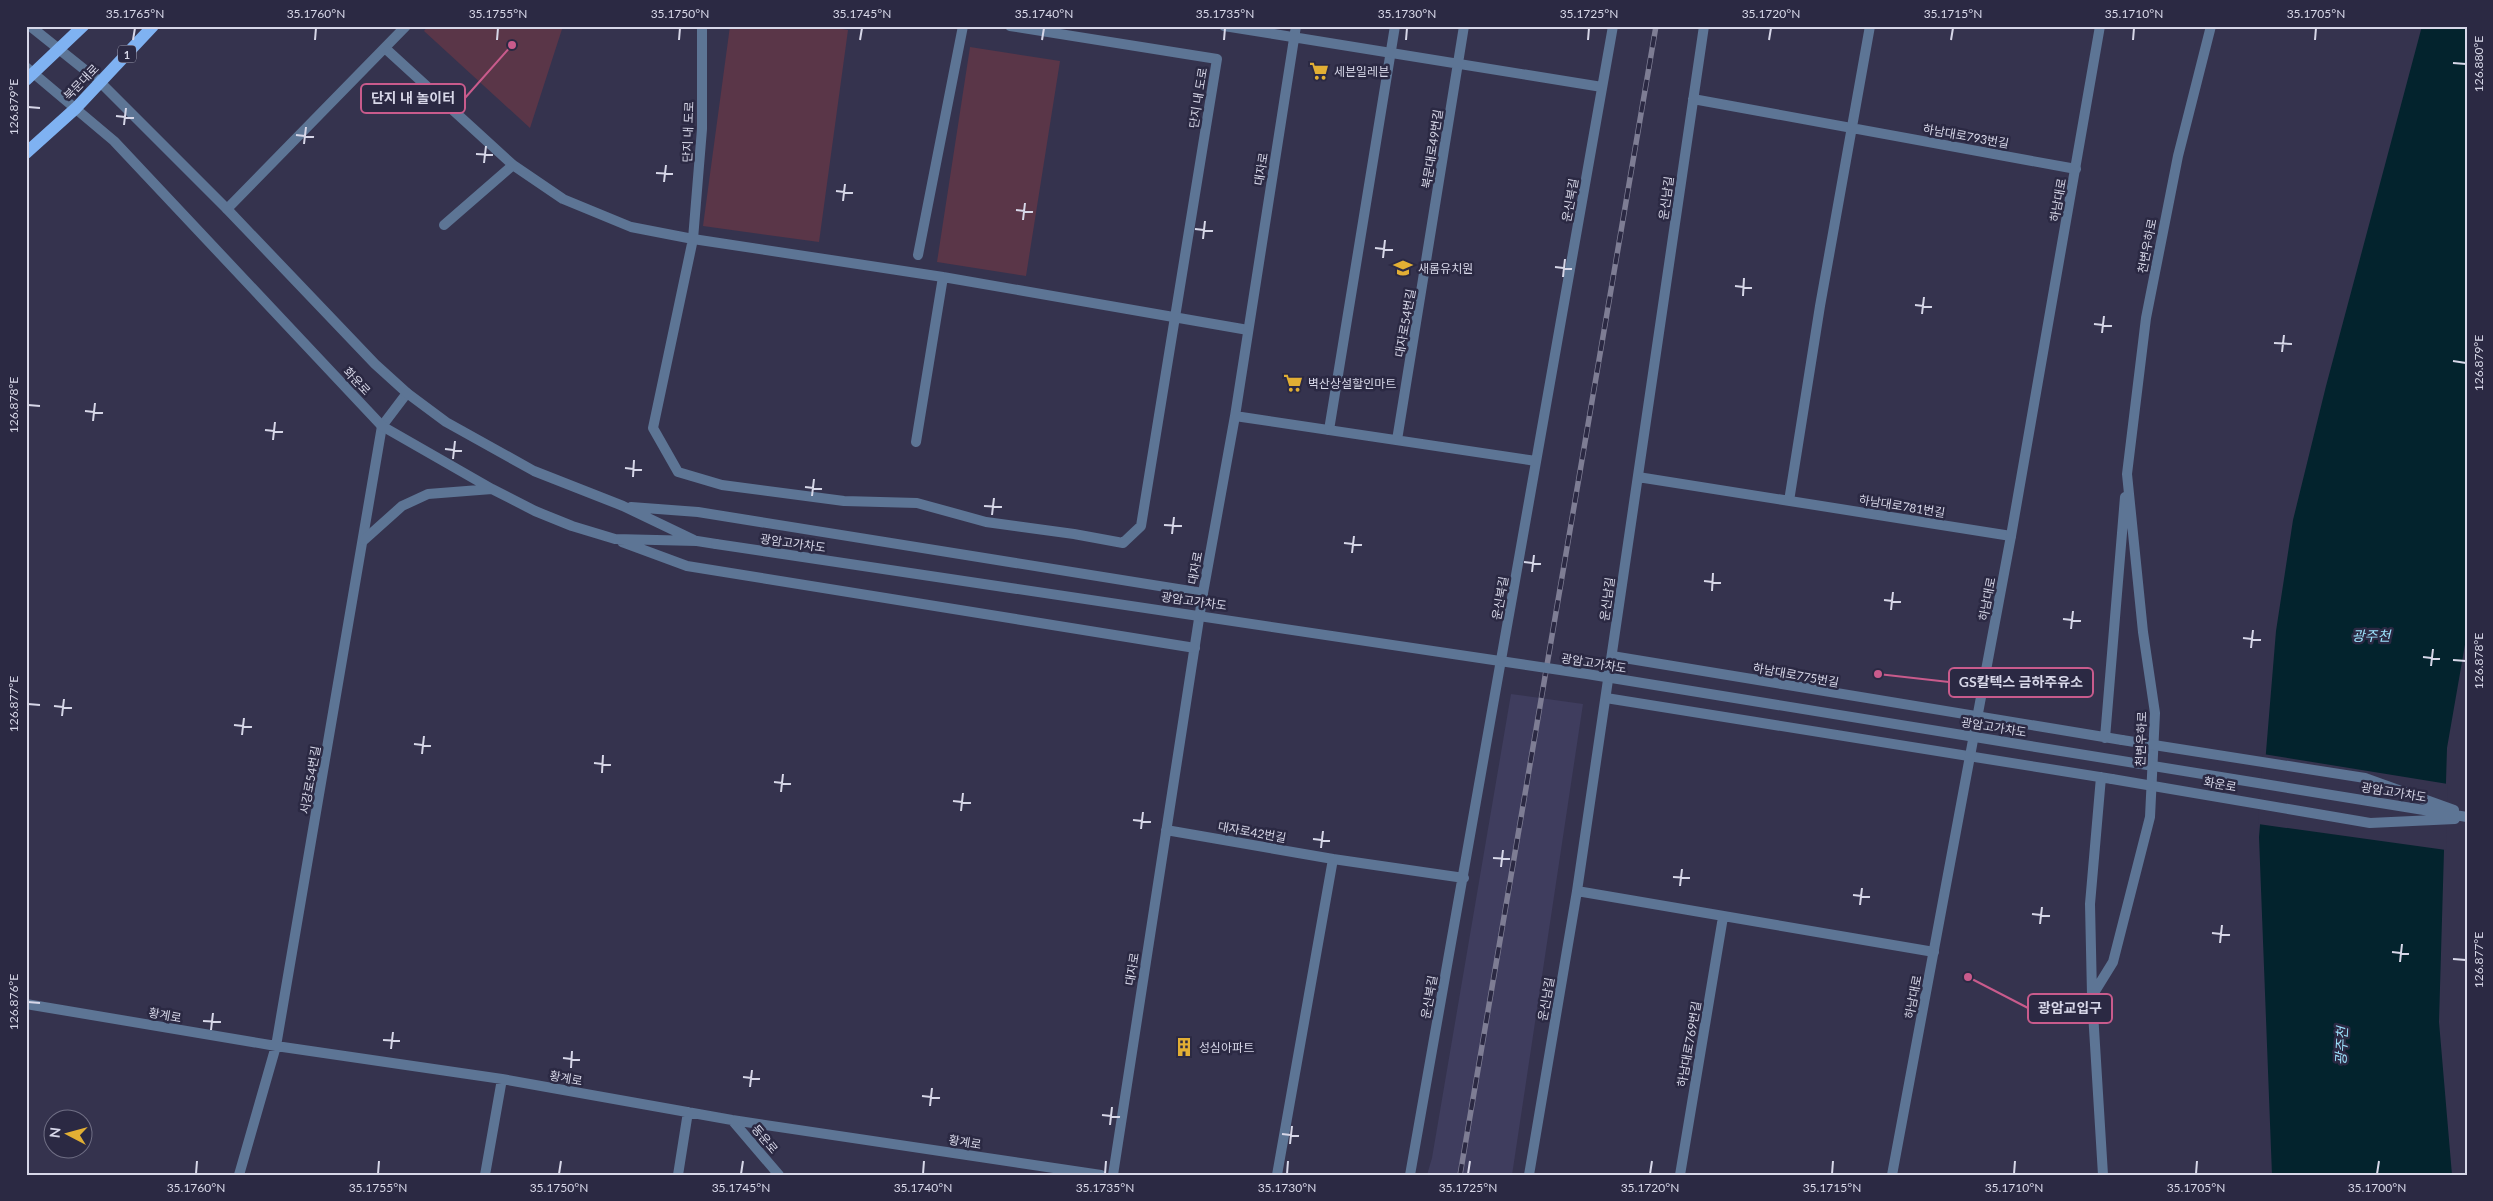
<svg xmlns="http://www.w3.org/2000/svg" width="2493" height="1201" font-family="Lato,'Noto Sans KR',sans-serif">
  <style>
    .built { fill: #3f3d5e }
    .green { fill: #5a3648 }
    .water { fill: #03232d }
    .pier { fill: #35334e }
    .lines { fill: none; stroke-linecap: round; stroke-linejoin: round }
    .service { stroke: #5d7595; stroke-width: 10 }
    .minor { stroke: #5d7595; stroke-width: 10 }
    .tertiary { stroke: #5d7595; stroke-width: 10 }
    .primary { stroke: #7fb2f2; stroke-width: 12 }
    .rail-casing { stroke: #7e7d94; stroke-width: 5.5 }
    .rail { stroke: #2b2943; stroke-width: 4; stroke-dasharray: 11; stroke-linecap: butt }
    .tertiary-bridge { stroke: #5d7595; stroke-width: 10 }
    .ticks { fill: none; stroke: #d7d7e8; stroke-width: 2 }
    .labels { text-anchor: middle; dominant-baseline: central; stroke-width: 5; stroke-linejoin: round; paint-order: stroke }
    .shield { fill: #2b2943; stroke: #a3a3b6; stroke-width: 1 }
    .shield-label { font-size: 11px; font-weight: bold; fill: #d7d7e8 }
    .poi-label { font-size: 12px; fill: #d7d7e8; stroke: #2b2943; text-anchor: start }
    .street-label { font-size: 12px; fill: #d7d7e8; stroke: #2b2943 }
    .water-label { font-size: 14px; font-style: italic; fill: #9ce1fb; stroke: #2b2943 }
    .leader { fill: none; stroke: #c95b8c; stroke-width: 2 }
    .callout-dot { fill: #c95b8c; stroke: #2b2943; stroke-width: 2 }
    .callout { fill: #2b2943; stroke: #c95b8c; stroke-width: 2 }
    .callout-label { font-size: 14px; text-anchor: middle; font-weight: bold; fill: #d7d7e8 }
    .neatline { fill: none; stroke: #d7d7e8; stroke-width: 2 }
    .ticks-label { font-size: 12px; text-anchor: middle; fill: #d7d7e8 }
  </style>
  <rect width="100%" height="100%" fill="#35334e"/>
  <path class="built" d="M 1511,694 L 1583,704 L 1512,1175 L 1427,1175 L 1432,1158 Z"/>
  <path class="green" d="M 428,26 L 563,26 L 530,128 L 424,31 Z
    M 730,26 L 822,26 L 848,30 L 819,242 L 703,226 Z
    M 970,47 L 1060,61 L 1026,276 L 937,262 Z"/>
  <path class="water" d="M 2422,26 L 2467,26 L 2467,633 L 2447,748 L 2439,1022 L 2452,1175 L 2272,1175 L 2259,837 L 2276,631 L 2293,520 L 2326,386 Z"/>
  <path class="pier" d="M 2263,754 L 2448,784 L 2446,850 L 2258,824 Z"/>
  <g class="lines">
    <path class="service" d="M 702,26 L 702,129 L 693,239 L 653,428 L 678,472 L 722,485 L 844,501 L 917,503 L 986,522 L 1074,534 L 1123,543 L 1141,526 L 1217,59 L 1010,26
      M 386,49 L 513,165 L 563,199 L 631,227 L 693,239 L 943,277 L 1248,330
      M 227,209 L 406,26
      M 444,225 L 513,165
      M 918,255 L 963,26
      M 1329,430 L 1395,26
      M 916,442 L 943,277"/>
    <path class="minor" d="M 1224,26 L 1602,87
      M 1693,99 L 2076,169
      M 1235,416 L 1536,461
      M 1397,440 L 1464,26
      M 1638,477 L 2011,536
      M 1789,501 L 1820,306 L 1870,26
      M 1612,656 L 2122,740
      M 1606,698 L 2112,779
      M 2105,738 L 2125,497
      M 1166,830 L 1333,859 L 1464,878
      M 1577,891 L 1934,952
      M 2092,995 L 2090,904 L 2101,777
      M 26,1004 L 276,1046 L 502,1079 L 732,1120 L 1101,1175
      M 732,1120 L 779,1175
      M 239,1175 L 276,1046 L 382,426 L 407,393
      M 485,1175 L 502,1079
      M 678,1175 L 688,1112
      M 1113,1175 L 1203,593 L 1235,416 L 1296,26
      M 1277,1175 L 1333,859
      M 1410,1175 L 1613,26
      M 1529,1175 L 1577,891 L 1704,26
      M 1680,1175 L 1723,917
      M 2103,1175 L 2092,996 L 2113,962 L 2150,817 L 2155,713 L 2143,632 L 2127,474 L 2146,318 L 2178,156 L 2211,26"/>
    <path class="tertiary" d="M 30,26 L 100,82 L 227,209 L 375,364 L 407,393 L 446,422 L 534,471 L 623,506 L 694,540
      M 26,67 L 114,141 L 382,426 L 492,489 L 535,511 L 572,526 L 615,539 L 697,541 L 716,544
      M 631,507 L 698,512 L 1203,593
      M 364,540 L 402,506 L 428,494 L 492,489
      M 622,542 L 687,566 L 1195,648
      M 1892,1175 L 2011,536 L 2100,26"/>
    <path class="primary" d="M 26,80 L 83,26
      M 26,153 L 76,108 L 153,26"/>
    <g class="rail-casing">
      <path id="rail" d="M 1460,1175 L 1656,26"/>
    </g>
    <use href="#rail" class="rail"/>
    <path class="tertiary-bridge" d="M 716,544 L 1587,674 L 2467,817
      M 2122,740 L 2365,778 L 2454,810
      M 2112,779 L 2370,823 L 2455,819"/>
  </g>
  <path class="ticks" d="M 133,40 L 135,28M 315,40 L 316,28M 497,40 L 498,28M 679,40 L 680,28M 860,40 L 862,28M 1042,40 L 1044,28M 1224,40 L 1225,28M 1406,40 L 1407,28M 1588,40 L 1589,28M 1769,40 L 1771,28M 1951,40 L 1953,28M 2133,40 L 2134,28M 2315,40 L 2316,28M 2453,63 L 2466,64M 28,107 L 40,108M 116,116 L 134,118M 124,125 L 126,108M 296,135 L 314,137M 304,144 L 306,127M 476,154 L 493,155M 484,163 L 486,146M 656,173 L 673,174M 664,182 L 666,165M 836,191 L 853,193M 843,201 L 845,184M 1016,210 L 1033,212M 1023,220 L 1025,203M 1195,229 L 1213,231M 1203,239 L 1205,221M 1375,248 L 1393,250M 1383,258 L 1385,240M 1555,267 L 1572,269M 1563,277 L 1565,259M 1735,286 L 1752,288M 1743,296 L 1744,278M 1915,305 L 1932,307M 1922,314 L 1924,297M 2094,324 L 2112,326M 2102,333 L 2104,316M 2274,343 L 2292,344M 2282,352 L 2284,335M 2453,361 L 2466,363M 28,405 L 40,406M 85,411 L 103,413M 93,421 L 95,403M 265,430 L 283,432M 273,440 L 275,422M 445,449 L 462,451M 453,459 L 455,441M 625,468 L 642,470M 633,477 L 634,460M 805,487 L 822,489M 812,496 L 814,479M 984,506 L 1002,507M 992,515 L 994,498M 1164,525 L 1182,526M 1172,534 L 1174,517M 1344,543 L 1362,545M 1352,553 L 1354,536M 1524,562 L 1541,564M 1532,572 L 1534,555M 1704,581 L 1721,583M 1712,591 L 1713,573M 1884,600 L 1901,602M 1891,610 L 1893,592M 2063,619 L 2081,621M 2071,629 L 2073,611M 2243,638 L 2261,640M 2251,648 L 2253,630M 2423,657 L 2440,659M 2453,660 L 2466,661M 2431,666 L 2433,649M 28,704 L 40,705M 54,706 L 72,708M 62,716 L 64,699M 234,725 L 252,727M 242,735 L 244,718M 414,744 L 431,746M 422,754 L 424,736M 594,763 L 611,765M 602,773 L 603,755M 774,782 L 791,784M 781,792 L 783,774M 953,801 L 971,803M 961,811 L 963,793M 1133,820 L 1151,822M 1141,829 L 1143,812M 1313,839 L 1330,841M 1321,848 L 1323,831M 1493,858 L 1510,859M 1501,867 L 1503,850M 1673,877 L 1690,878M 1680,886 L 1682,869M 1853,895 L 1870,897M 1860,905 L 1862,888M 2032,914 L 2050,916M 2040,924 L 2042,907M 2212,933 L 2230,935M 2220,943 L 2222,925M 2392,952 L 2409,954M 2453,959 L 2466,960M 2400,962 L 2402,944M 28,1002 L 40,1003M 203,1021 L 221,1022M 211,1030 L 213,1013M 383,1040 L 400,1041M 391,1049 L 393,1032M 563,1058 L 580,1060M 571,1068 L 572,1051M 743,1077 L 760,1079M 750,1087 L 752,1070M 922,1096 L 940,1098M 930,1106 L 932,1088M 1102,1115 L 1120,1117M 1110,1125 L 1112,1107M 1282,1134 L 1299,1136M 1290,1144 L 1292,1126M 196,1174 L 197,1161M 378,1174 L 379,1161M 559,1174 L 561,1161M 741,1174 L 743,1161M 923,1174 L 924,1161M 1105,1174 L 1106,1161M 1287,1174 L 1288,1161M 1468,1174 L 1470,1161M 1650,1174 L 1652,1161M 1832,1174 L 1833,1161M 2014,1174 L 2015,1161M 2196,1174 L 2197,1161M 2377,1174 L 2379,1161"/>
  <defs>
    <g id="supermarket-bare" transform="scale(1.5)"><path d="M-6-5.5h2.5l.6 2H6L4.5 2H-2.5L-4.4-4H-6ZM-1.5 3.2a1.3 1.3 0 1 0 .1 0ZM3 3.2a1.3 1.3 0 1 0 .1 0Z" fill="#e2af34" stroke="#2b2943" stroke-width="2.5" paint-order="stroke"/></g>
    <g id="school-bare" transform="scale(1.5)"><path d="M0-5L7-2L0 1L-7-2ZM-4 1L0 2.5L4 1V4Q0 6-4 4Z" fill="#e2af34" stroke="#2b2943" stroke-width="2.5" paint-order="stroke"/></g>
    <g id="building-bare" transform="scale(1.5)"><path d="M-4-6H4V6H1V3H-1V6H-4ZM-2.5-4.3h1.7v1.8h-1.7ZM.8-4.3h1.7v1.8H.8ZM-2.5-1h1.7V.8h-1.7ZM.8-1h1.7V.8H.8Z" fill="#e2af34" stroke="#2b2943" stroke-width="2.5" paint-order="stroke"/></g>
  </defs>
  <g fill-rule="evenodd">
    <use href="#supermarket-bare" x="1319" y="71"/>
    <use href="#school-bare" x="1403" y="268"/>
    <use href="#supermarket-bare" x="1293" y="383"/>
    <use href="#building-bare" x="1184" y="1047"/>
  </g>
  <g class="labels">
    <rect class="shield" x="118" y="45.5" width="18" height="17" rx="4"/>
    <g class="shield-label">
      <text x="127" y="54">1</text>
    </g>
    <g class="poi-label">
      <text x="1334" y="71">세븐일레븐</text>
      <text x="1418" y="268">새롬유치원</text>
      <text x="1308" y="383">벽산상설할인마트</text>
      <text x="1199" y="1047">성심아파트</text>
    </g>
    <g class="street-label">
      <text transform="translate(81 82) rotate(-46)">북문대로</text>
      <text transform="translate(1198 98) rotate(-81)">단지 내 도로</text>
      <text transform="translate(688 132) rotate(-88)">단지 내 도로</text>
      <text transform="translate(1966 136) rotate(10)">하남대로793번길</text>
      <text transform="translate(1432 149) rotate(-81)">북문대로49번길</text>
      <text transform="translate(1261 169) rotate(-81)">대자로</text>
      <text transform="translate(1666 198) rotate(-82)">운신남길</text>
      <text transform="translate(1570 200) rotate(-80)">운신북길</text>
      <text transform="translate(2058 200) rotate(-80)">하남대로</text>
      <text transform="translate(2147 246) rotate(-79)">천변우하로</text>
      <text transform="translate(1405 323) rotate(-80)">대자로54번길</text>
      <text transform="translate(357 381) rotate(47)">화운로</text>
      <text transform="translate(1902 506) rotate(9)">하남대로781번길</text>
      <text transform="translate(793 543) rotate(8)">광암고가차도</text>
      <text transform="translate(1195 568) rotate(-80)">대자로</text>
      <text transform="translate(1500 598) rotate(-80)">운신북길</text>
      <text transform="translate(1607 599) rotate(-82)">운신남길</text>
      <text transform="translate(1987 599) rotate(-79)">하남대로</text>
      <text transform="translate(1194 601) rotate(8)">광암고가차도</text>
      <text transform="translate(1594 663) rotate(9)">광암고가차도</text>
      <text transform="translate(1796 675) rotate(10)">하남대로775번길</text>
      <text transform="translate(1994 727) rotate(9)">광암고가차도</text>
      <text transform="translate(2141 739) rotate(-88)">천변우하로</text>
      <text transform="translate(310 780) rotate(-80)">서강로54번길</text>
      <text transform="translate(2220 784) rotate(10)">화운로</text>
      <text transform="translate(2394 792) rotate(9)">광암고가차도</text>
      <text transform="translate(1252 832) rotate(10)">대자로42번길</text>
      <text transform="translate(1132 969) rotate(-81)">대자로</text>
      <text transform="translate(1429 997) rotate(-80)">운신북길</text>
      <text transform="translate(1913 997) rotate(-79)">하남대로</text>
      <text transform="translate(1546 999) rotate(-80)">운신남길</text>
      <text transform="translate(165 1015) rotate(10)">황계로</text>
      <text transform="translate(1689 1044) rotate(-80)">하남대로769번길</text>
      <text transform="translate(566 1078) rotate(10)">황계로</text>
      <text transform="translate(765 1139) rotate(50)">동운로</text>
      <text transform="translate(965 1142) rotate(9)">황계로</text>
    </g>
    <g class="water-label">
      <text x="2371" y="635">광주천</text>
      <text transform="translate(2341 1046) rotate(-87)">광주천</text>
    </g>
  </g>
  <path class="leader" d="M512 45L465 98M1878 674L1949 682M1968 977L2028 1008"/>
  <g class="callout-dot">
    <circle cx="512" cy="45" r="5"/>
    <circle cx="1878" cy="674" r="5"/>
    <circle cx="1968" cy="977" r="5"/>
  </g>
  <g class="callout">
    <rect x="361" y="84" width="104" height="29" rx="5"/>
    <rect x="1949" y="668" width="144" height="29" rx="5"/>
    <rect x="2028" y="994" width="84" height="29" rx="5"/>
  </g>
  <g class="callout-label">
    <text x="413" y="103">단지 내 놀이터</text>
    <text x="2021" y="687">GS칼텍스 금하주유소</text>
    <text x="2070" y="1013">광암교입구</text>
  </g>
  <rect width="2493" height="1201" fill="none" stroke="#2b2943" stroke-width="55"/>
  <g transform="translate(68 1134) rotate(276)"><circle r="24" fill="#2b2943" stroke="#706f85"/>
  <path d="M0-4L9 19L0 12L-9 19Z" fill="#e2af34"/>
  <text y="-8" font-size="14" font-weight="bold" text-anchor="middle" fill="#d7d7e8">N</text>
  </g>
  <rect x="28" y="28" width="2438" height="1146" class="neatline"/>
  <g class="ticks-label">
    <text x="135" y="18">35.1765°N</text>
    <text x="316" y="18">35.1760°N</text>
    <text x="498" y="18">35.1755°N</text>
    <text x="680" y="18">35.1750°N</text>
    <text x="862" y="18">35.1745°N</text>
    <text x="1044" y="18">35.1740°N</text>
    <text x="1225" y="18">35.1735°N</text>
    <text x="1407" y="18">35.1730°N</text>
    <text x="1589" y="18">35.1725°N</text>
    <text x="1771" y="18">35.1720°N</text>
    <text x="1953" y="18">35.1715°N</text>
    <text x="2134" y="18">35.1710°N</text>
    <text x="2316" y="18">35.1705°N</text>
    <text transform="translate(2479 64) rotate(-90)" y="4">126.880°E</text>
    <text transform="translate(14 107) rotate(-90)" y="4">126.879°E</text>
    <text transform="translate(2479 363) rotate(-90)" y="4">126.879°E</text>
    <text transform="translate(14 405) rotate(-90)" y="4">126.878°E</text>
    <text transform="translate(2479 661) rotate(-90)" y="4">126.878°E</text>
    <text transform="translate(14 704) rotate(-90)" y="4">126.877°E</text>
    <text transform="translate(2479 960) rotate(-90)" y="4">126.877°E</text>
    <text transform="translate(14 1002) rotate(-90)" y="4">126.876°E</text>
    <text x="196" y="1192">35.1760°N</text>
    <text x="378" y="1192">35.1755°N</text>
    <text x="559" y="1192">35.1750°N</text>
    <text x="741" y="1192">35.1745°N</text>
    <text x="923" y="1192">35.1740°N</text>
    <text x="1105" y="1192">35.1735°N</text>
    <text x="1287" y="1192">35.1730°N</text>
    <text x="1468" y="1192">35.1725°N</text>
    <text x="1650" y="1192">35.1720°N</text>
    <text x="1832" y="1192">35.1715°N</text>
    <text x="2014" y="1192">35.1710°N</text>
    <text x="2196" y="1192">35.1705°N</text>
    <text x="2377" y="1192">35.1700°N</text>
  </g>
</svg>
